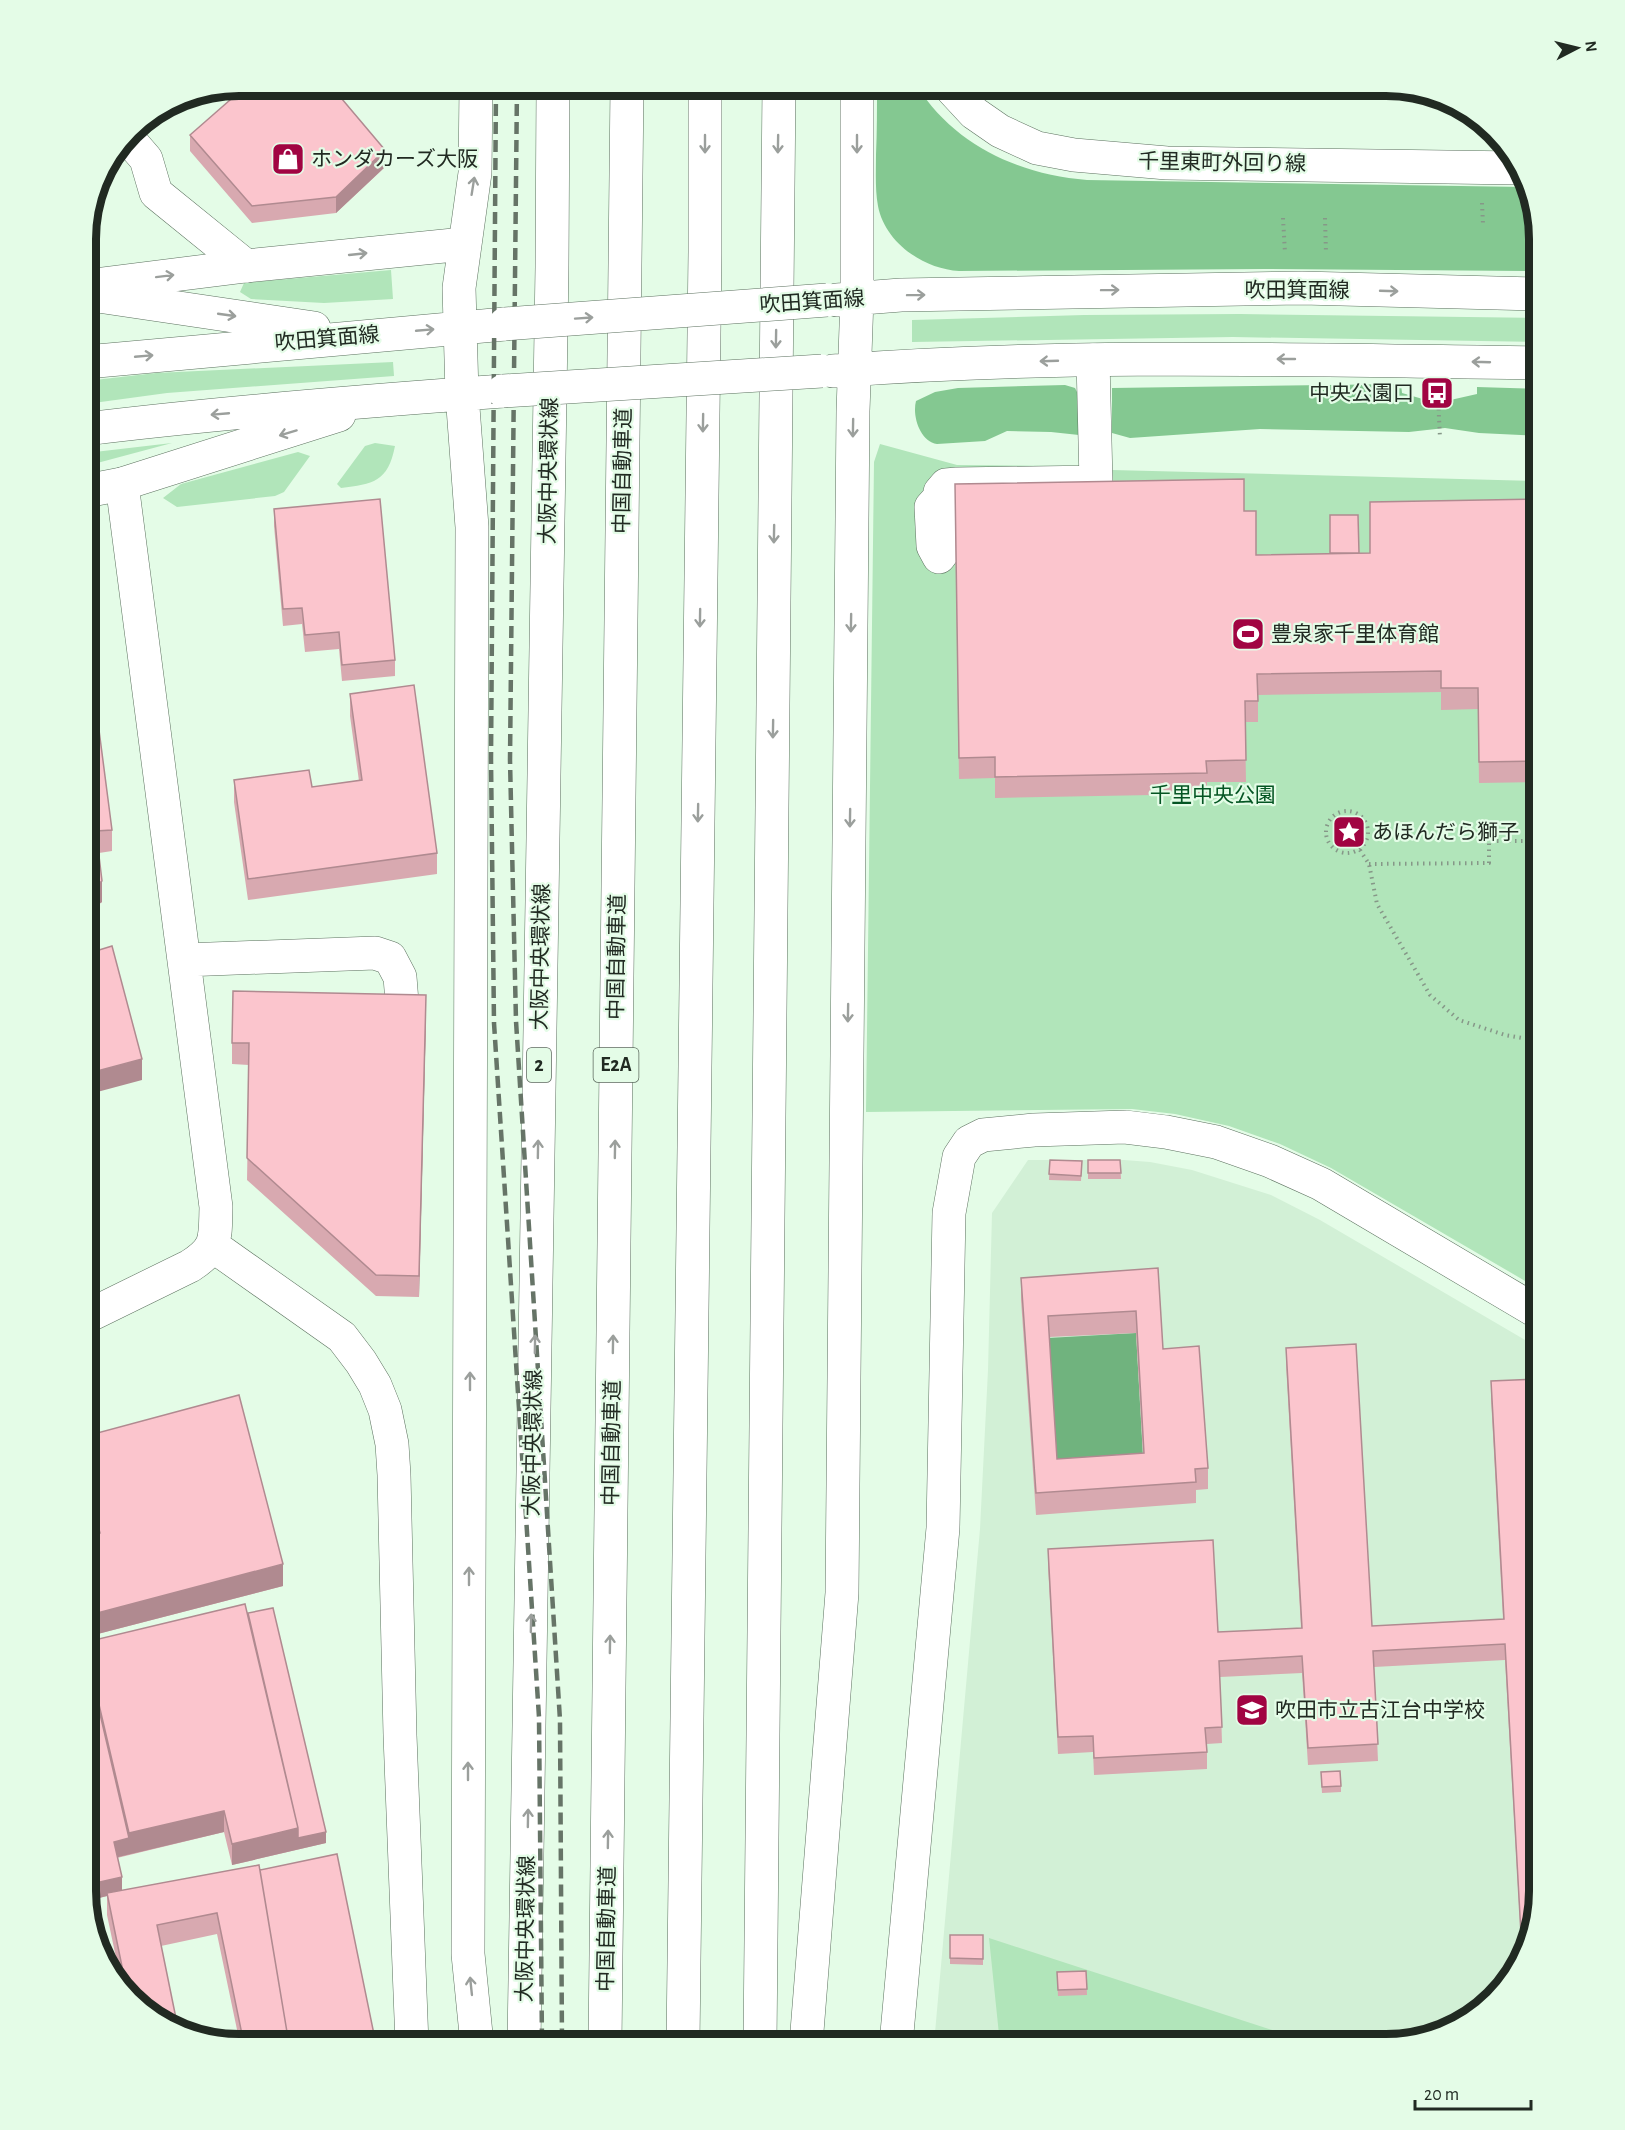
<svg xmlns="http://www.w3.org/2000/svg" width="1625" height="2130" font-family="'Alegreya Sans','Noto Sans JP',sans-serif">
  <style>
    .built { fill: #d2f0d6 }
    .green { fill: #b1e5ba }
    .forest { fill: #84c891 }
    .water { fill: #70b37e }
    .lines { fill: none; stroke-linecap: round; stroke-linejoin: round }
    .minor-casing { stroke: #5c715f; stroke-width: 34 }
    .major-casing { stroke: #5c715f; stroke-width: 34 }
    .highway-casing { stroke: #5c715f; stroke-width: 34 }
    .path { stroke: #869788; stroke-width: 4; stroke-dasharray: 1.5 4.5; stroke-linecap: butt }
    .minor { stroke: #fff; stroke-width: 33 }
    .major { stroke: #fff; stroke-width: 33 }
    .highway { stroke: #fff; stroke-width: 33 }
    .rail { stroke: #667467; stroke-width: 4.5; stroke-dasharray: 12 6; stroke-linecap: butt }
    .major-bridge-casing { stroke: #5c715f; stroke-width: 34; stroke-linecap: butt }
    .major-bridge { stroke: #fff; stroke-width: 33 }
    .wall { fill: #d8a9b0; fill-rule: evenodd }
    .shaded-wall { fill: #b08a90 }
    .building { fill: #fbc5cd; stroke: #b08a90; stroke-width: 1.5; fill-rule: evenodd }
    .oneway { stroke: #9b9f9c }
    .labels { text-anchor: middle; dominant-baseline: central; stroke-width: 4.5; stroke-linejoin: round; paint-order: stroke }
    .shield { fill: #e4fce7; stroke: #5c695d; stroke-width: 1.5 }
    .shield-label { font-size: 20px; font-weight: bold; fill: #212a22 }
    .poi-label { font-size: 21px; fill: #212a22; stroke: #e4fce7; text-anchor: start }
    .street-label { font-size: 21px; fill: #212a22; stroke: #e4fce7 }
    .park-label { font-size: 21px; fill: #045523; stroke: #e4fce7 }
    .rim { fill: none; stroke: #212a22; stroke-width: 8 }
  </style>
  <rect width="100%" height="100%" fill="#e4fce7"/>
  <path class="built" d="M 1028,1160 L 1124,1160 L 1150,1162 L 1192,1170 L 1271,1195 L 1320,1220 L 1539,1348 L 1539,1891 L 1519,1967 L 1471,2019 L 1386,2044 L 934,2044 L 980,1529 L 988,1370 L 992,1213 Z"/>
  <path class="green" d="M 391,270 L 393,299 L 324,303 L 251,299 L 240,292 L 244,283 Z
    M 1240,314 L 1539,318 L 1539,342 L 1233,337 L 912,342 L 912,320 L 1084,315 Z
    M 393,362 L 394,376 L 167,393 L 86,404 L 86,381 L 156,373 Z
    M 172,443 L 86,466 L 86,453 Z
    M 375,443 L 395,446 C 388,482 373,484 341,488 L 337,484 L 365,446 Z
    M 880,444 L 957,465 L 1063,466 L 1112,470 L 1539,481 L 1539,1289 L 1331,1168 L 1280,1144 L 1229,1126 L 1175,1114 L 1132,1109 L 866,1112 L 874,462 Z
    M 298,452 L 310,456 L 284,492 L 275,496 L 177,507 L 163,498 L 181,484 Z
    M 989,1938 L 1315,2044 L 1000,2044 Z"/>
  <path class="forest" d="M 877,86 L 917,86 C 954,145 1020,175 1087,180 L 1524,187 L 1539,239 L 1539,271 L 1264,269 L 959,271 C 924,269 885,243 878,206 C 875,190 876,172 876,155 C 877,132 877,109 877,86 Z
    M 1401,384 L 1402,393 L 1433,402 L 1446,401 L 1477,394 L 1477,387 L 1539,389 L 1539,436 L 1479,433 L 1445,428 L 1409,432 L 1260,429 L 1130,438 L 1112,433 L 1112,388 Z
    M 1065,385 L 1075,388 L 1077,392 L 1079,435 L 1051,432 L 1007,431 L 985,441 L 937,444 C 920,441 912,416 916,401 L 935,392 L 958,388 Z"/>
  <path class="water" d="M 1136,1333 L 1144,1475 L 1057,1480 L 1048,1338 Z"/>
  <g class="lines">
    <g class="minor-casing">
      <path id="minor" d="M 949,86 L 974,113 L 1000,131 L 1037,148 L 1074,155 L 1167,163 L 1518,168
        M 127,137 L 146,159 L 156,193 L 246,266
        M 940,497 L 947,508 L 948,545 L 939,557 L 933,546 L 931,507 L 940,497 L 940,492 L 946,485 L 957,484 L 1096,482 L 1093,360
        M 184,960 L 375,953 L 390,958 L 400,977 L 402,1002 L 400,1041
        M 213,1246 L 342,1337 L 361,1362 L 375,1385 L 385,1410 L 392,1444 L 394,1475 L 400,1735 L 412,2044
        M 86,1317 L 190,1266 C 218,1248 215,1239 216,1207 L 122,484
        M 896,2044 L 943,1528 L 949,1213 L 959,1157 L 969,1142 L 983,1135 L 1034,1130 L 1125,1127 L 1166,1132 L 1216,1142 L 1270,1161 L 1321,1184 L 1539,1313"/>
    </g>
    <g class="major-casing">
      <path id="major" d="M 476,86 L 475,173 L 459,288 L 462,394 L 472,527 L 468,1954 L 477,2044
        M 86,286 L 246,266 L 464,244
        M 98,296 L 314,328
        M 837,300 L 901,295 L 1302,288 L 1539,294
        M 86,362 L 505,324
        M 833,371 C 1068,353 1304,360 1539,363
        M 86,429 C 225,412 364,401 503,391
        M 86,491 L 122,484 L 339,415
        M 524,2044 L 552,267 L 553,86
        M 760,2044 L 779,86
        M 806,2044 L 842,1593 L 853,411 L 857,298 L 857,86"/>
    </g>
    <g class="highway-casing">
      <path id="highway" d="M 605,2044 L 627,86
        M 683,2044 L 705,252 L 705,86"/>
    </g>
    <path class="path" d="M 1482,203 L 1483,224
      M 1283,218 L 1285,253
      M 1325,218 L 1326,253
      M 1438,397 L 1440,438
      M1326 832a21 21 0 1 1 42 0a21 21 0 1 1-42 0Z
      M 1538,841 L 1539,852
      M 1360,850 L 1369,864 L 1377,904 L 1430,995 L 1459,1020 L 1505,1035 L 1539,1041
      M 1369,864 L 1489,863 L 1489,841 L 1539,841"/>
    <use href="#minor" class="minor"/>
    <use href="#major" class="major"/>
    <use href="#highway" class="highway"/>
    <path class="rail" d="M 496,86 L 491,759 L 494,1023 L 539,1717 L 542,2044
      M 517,86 L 510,760 L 516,1021 L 560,1720 L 562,2044"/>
    <g class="major-bridge-casing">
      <path id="major-bridge" d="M 505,324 L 827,300
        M 503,391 L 822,371"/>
    </g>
    <use href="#major-bridge" class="major-bridge"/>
  </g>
  <path class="wall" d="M 181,97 L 145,133 L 137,125 L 138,124 Z
    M 190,135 L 385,167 L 336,213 L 252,223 L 190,151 Z
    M 1539,499 L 1539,782 L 1479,783 L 1478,709 L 1441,710 L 1441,692 L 1258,695 L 1258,722 L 1245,722 L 1246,782 L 1207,782 L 1207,794 L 995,798 L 995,778 L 959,779 L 955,505 L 1244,511 L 1256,555 L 1370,553 Z
    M 274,509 L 395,660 L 395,676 L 342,681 L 339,649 L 305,652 L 302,624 L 283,626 L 274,526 Z
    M 86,630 L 112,830 L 112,851 L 99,853 L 102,902 L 86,913 Z
    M 350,694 L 437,853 L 437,874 L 248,900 L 234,802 L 234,780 L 312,787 L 359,781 L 350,716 Z
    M 426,1017 L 419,1297 L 376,1296 L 247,1180 L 249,1065 L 232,1064 L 232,1043 Z
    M 1050,1160 L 1082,1161 L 1081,1181 L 1049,1180 Z
    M 1088,1160 L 1120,1160 L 1121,1179 L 1088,1179 Z
    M 1158,1268 L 1163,1349 L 1208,1468 L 1208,1489 L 1196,1490 L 1196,1503 L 1036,1515 L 1021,1300 L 1021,1278 ZM 1136,1333 L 1143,1453 L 1057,1459 L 1049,1337 Z
    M 1286,1348 L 1372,1626 L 1503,1619 L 1491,1398 L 1491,1381 L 1539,1891 L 1522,1958 L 1505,1660 L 1374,1667 L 1378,1761 L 1308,1765 L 1302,1673 L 1220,1677 L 1222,1743 L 1207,1744 L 1207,1769 L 1094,1775 L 1093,1752 L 1058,1754 L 1048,1565 L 1048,1549 L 1218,1632 L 1301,1628 L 1286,1364 Z
    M 86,1436 L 283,1586 L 86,1637 L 86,1537 L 95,1535 L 86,1500 Z
    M 248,1613 L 326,1843 L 232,1865 L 224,1832 L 117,1858 L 122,1891 L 260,1870 L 376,2044 L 240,2044 L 217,1934 L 161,1946 L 163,2024 L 122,1986 L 107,1915 L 107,1896 L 91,1900 L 86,1877 L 86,1642 Z
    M 1321,1778 L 1341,1786 L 1341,1792 L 1322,1793 Z
    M 950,1935 L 983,1935 L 983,1965 L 950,1964 Z
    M 1086,1971 L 1087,1995 L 1058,1996 L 1057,1972 Z"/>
  <path class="shaded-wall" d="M 185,96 L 145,133 L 145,122 L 154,113 L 181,97 Z
    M 385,150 L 385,167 L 336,213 L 336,197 Z
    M 102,881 L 102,902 L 86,913 L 86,892 Z
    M 426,995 L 426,1017 L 419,1297 L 419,1276 Z
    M 142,1059 L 142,1080 L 86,1095 L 86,1074 Z
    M 283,1564 L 283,1586 L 86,1637 L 86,1616 Z
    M 224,1811 L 224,1832 L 114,1858 L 114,1842 L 129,1838 L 129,1833 Z
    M 298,1828 L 326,1832 L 326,1843 L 232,1865 L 232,1844 Z
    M 122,1877 L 122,1893 L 107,1893 L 107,1896 L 91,1900 L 91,1884 Z"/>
  <path class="building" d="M 246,86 L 331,86 L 385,150 L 336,197 L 252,206 L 190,135 Z
    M 154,113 L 145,122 L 143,120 Z
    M 1244,479 L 1244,511 L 1256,511 L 1256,555 L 1370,553 L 1370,502 L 1539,499 L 1539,761 L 1479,762 L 1478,688 L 1441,688 L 1441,671 L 1257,674 L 1258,701 L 1245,701 L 1246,760 L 1206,761 L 1207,773 L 995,777 L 995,757 L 959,758 L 955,484 Z
    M 380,499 L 395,660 L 342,665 L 339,632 L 305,635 L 302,608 L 283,609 L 274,509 Z
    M 1330,515 L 1358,515 L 1359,553 L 1330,553 Z
    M 86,630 L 112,830 L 96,831 L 102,881 L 86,892 Z
    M 414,685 L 437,853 L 248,879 L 234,780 L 309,770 L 312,787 L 362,780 L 350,694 Z
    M 112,946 L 142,1059 L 86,1074 L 86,954 Z
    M 233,991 L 426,995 L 419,1276 L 376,1275 L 247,1158 L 249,1043 L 232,1043 Z
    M 1050,1160 L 1082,1161 L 1081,1176 L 1049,1174 Z
    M 1088,1160 L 1120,1160 L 1121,1173 L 1088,1173 Z
    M 1158,1268 L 1163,1349 L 1199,1346 L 1208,1468 L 1195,1469 L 1196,1482 L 1036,1493 L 1021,1278 ZM 1136,1311 L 1144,1453 L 1057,1459 L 1048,1316 Z
    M 1356,1344 L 1372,1626 L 1504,1619 L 1491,1381 L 1539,1379 L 1539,1891 L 1523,1952 L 1522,1952 L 1505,1644 L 1373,1651 L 1378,1744 L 1308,1748 L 1302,1656 L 1219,1661 L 1222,1727 L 1205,1728 L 1207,1752 L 1094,1758 L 1093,1736 L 1058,1737 L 1048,1549 L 1213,1540 L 1218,1632 L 1302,1628 L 1286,1348 Z
    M 239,1395 L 283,1564 L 86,1616 L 86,1537 L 100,1533 L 86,1479 L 86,1436 Z
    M 245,1604 L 298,1828 L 232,1844 L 224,1811 L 129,1833 L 86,1649 L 86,1642 Z
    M 273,1608 L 326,1832 L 298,1838 L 298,1828 L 248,1613 Z
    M 86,1654 L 129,1838 L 114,1842 L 122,1877 L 91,1884 L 86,1861 Z
    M 1340,1771 L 1341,1786 L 1322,1787 L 1321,1772 Z
    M 337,1854 L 376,2044 L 289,2044 L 260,1870 Z
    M 259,1865 L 289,2044 L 244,2044 L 217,1913 L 157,1925 L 178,2028 L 163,2024 L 127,1991 L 107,1893 Z
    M 950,1935 L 983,1935 L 983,1959 L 950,1958 Z
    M 1086,1971 L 1087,1989 L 1058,1990 L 1057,1972 Z"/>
  <defs><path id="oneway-shaft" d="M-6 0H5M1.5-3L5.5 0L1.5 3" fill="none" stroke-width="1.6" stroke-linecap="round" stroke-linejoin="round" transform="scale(1.5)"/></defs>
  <g class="oneway">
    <use href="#oneway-shaft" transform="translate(705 144) rotate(90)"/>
    <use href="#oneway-shaft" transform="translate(778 144) rotate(91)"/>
    <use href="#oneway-shaft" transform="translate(857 144) rotate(90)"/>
    <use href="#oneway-shaft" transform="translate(473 186) rotate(-81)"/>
    <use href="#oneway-shaft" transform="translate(358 254) rotate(-6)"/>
    <use href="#oneway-shaft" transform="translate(165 276) rotate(-7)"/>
    <use href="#oneway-shaft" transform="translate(1110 290) rotate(-1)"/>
    <use href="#oneway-shaft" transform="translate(1389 291) rotate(2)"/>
    <use href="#oneway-shaft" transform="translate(916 295) rotate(-1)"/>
    <use href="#oneway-shaft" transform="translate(227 315) rotate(8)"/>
    <use href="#oneway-shaft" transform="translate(584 318) rotate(-4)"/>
    <use href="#oneway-shaft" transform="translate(425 330) rotate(-5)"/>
    <use href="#oneway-shaft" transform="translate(776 339) rotate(91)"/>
    <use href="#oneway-shaft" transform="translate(144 356) rotate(-5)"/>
    <use href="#oneway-shaft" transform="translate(1286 359) rotate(180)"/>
    <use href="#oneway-shaft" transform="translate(1049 361) rotate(178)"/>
    <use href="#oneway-shaft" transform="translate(1481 362) rotate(-178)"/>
    <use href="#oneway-shaft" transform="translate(220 414) rotate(175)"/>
    <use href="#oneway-shaft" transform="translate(703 423) rotate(91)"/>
    <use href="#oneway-shaft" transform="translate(853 428) rotate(91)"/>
    <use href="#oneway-shaft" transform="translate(288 433) rotate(163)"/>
    <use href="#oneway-shaft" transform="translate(774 534) rotate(91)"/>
    <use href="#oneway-shaft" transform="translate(700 618) rotate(91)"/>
    <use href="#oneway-shaft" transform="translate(851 623) rotate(91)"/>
    <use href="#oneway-shaft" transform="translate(773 729) rotate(91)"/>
    <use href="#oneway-shaft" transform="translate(698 813) rotate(91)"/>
    <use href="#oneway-shaft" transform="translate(850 818) rotate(91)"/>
    <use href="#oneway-shaft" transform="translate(848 1013) rotate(91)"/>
    <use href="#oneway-shaft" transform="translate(538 1149) rotate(-89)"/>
    <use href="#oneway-shaft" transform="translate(615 1149) rotate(-89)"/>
    <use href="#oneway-shaft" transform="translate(535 1344) rotate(-89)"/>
    <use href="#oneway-shaft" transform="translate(613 1344) rotate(-89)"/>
    <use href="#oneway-shaft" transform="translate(470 1381) rotate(-90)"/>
    <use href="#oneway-shaft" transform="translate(469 1576) rotate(-90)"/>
    <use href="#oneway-shaft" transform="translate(531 1623) rotate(-89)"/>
    <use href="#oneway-shaft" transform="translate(610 1644) rotate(-89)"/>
    <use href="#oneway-shaft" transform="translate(468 1771) rotate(-90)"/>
    <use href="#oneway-shaft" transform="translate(528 1818) rotate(-89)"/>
    <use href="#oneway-shaft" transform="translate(608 1839) rotate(-89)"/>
    <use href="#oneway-shaft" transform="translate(471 1986) rotate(-96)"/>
  </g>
  <defs>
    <g id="shop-square" transform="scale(1.725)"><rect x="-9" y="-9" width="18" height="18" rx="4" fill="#a10442" stroke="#e4fce7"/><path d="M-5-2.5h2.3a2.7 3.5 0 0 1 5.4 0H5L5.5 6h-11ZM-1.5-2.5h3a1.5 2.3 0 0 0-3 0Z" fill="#fff"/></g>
    <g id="bus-square" transform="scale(1.725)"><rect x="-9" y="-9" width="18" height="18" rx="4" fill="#a10442" stroke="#e4fce7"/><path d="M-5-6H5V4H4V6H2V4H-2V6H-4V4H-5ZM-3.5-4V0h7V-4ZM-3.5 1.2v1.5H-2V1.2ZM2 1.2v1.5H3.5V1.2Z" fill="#fff"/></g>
    <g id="stadium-square" transform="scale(1.725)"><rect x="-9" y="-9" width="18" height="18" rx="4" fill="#a10442" stroke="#e4fce7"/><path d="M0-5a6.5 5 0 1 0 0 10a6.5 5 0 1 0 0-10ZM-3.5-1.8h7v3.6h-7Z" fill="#fff"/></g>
    <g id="sight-square" transform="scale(1.725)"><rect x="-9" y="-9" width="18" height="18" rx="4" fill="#a10442" stroke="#e4fce7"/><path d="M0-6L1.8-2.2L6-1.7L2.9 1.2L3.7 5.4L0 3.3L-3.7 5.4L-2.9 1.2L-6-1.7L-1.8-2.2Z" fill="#fff"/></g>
    <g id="school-square" transform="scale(1.725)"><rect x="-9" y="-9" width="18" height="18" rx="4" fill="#a10442" stroke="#e4fce7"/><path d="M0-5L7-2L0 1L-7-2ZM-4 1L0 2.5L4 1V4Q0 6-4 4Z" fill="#fff"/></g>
  </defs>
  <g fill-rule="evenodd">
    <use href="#shop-square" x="288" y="159"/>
    <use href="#bus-square" x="1437" y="393"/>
    <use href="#stadium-square" x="1248" y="634"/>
    <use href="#sight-square" x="1349" y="832"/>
    <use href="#school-square" x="1252" y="1710"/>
  </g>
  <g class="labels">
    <g class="shield">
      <rect x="527" y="1048" width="24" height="34" rx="4.5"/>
      <rect x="593.5" y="1048" width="45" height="34" rx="4.5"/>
    </g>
    <g class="shield-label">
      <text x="539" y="1065">2</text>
      <text x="616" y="1065">E2A</text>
    </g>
    <g class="poi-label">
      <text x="311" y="159">ホンダカーズ大阪</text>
      <text x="1414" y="393" text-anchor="end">中央公園口</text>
      <text x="1271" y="634">豊泉家千里体育館</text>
      <text x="1372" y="832">あほんだら獅子</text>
      <text x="1275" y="1710">吹田市立古江台中学校</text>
    </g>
    <g class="street-label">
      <text transform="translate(1222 163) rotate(1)">千里東町外回り線</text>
      <text x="1297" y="290">吹田箕面線</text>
      <text transform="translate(812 302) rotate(-4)">吹田箕面線</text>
      <text transform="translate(327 339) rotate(-5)">吹田箕面線</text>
      <text transform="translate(549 471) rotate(-89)">大阪中央環状線</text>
      <text transform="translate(623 471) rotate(-89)">中国自動車道</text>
      <text transform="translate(541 957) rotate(-89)">大阪中央環状線</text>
      <text transform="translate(617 957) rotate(-89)">中国自動車道</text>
      <text transform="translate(533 1443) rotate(-89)">大阪中央環状線</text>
      <text transform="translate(612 1443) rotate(-89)">中国自動車道</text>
      <text transform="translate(526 1929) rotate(-89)">大阪中央環状線</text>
      <text transform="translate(607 1929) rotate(-89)">中国自動車道</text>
    </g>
    <g class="park-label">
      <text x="1213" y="795">千里中央公園</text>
    </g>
  </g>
  <path d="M0 0H1625V2130H0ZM239 96H1386A143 143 0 0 1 1529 239V1891A143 143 0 0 1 1386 2034H239A143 143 0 0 1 96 1891V239A143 143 0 0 1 239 96Z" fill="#e4fce7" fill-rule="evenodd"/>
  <path class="rim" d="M239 96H1386A143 143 0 0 1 1529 239V1891A143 143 0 0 1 1386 2034H239A143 143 0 0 1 96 1891V239A143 143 0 0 1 239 96Z"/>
  <g transform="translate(1577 48) rotate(83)" stroke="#e4fce7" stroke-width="4.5" paint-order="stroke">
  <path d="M0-4.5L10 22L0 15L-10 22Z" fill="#212a22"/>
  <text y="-9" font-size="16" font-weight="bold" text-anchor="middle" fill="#212a22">N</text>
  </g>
  <path d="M1415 2100v9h116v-9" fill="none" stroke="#212a22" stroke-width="3"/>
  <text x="1424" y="2100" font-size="18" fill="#212a22" stroke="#e4fce7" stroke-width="4.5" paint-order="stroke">20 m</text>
</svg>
